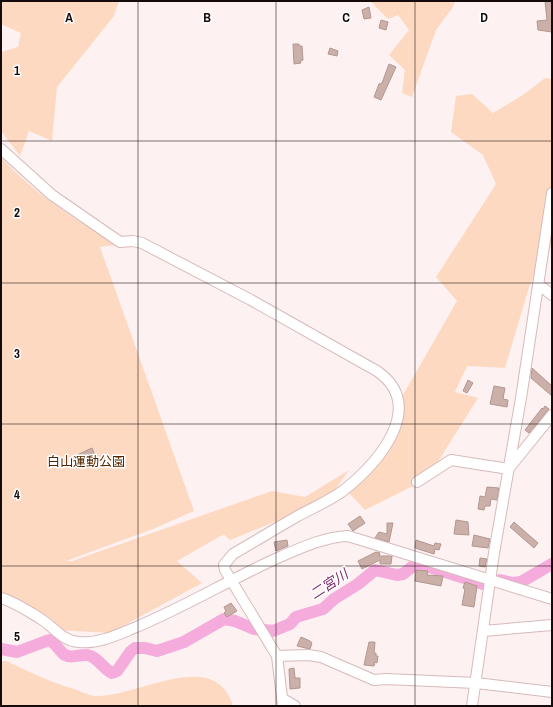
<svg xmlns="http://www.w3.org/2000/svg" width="553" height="707" font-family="'Archivo Narrow','Noto Sans JP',sans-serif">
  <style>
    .green { fill: #fed9c2 }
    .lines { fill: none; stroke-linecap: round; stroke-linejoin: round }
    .river { stroke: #f5acdc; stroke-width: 12 }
    .building { fill: #cbb0a9; stroke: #b29790 }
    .minor-casing { stroke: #d7babb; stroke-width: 12 }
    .minor { stroke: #fff; stroke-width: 10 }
    .grid { fill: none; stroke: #150b0c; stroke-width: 1; stroke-opacity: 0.55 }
    .labels { text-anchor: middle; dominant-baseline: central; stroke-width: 3; stroke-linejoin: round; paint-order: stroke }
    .park-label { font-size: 13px; fill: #532601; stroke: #fff }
    .water-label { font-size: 14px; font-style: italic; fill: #7b2865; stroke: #fff }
    .grid-label { font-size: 13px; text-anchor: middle; font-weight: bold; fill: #150b0c; stroke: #fff; stroke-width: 3; stroke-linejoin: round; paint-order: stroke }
  </style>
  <rect width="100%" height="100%" fill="#fdf1f1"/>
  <path class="green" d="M 1,1 L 119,1 L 114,16 L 57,87 L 52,141 L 29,131 L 20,156 L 1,131 L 1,52 L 18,47 L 21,33 L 1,24 Z
    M 370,1 L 455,1 L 453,7 L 436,30 L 412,97 L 402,93 L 405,70 L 389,55 L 409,30 L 398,15 L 388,19 Z
    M 545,78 L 552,79 L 552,245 L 530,284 L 505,368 L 467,366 L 455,392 L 478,398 L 427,479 L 365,510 L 347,491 L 387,444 L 404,393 L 457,301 L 436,277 L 496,184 L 483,155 L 451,132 L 456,96 L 472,94 L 493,113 L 523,95 Z
    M 1,157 C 33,193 75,219 116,245 L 100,247 L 194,511 L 153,529 L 66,561 L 72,561 L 272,491 L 305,497 L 349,470 L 328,500 L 230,540 L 224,534 L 177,561 L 202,583 L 110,633 L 58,630 L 1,599 Z
    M 1,661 L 6,661 C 29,672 50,682 74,689 C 80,691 88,695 94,696 C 135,699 215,645 233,706 L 1,706 Z"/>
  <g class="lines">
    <path class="river" d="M 1,649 L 17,652 L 49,640 C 56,643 59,651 65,655 C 72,659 80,654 87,655 C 97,656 103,669 112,673 L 117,671 L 131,651 L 135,648 L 145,648 L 157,651 L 184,642 L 224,619 L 235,621 L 254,629 L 273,631 L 290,624 L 296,617 L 323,609 L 334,599 L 358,584 L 375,570 L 397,575 L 403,574 L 417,563 L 483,584 L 500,580 L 513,583 L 521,582 L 552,564"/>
  </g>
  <path class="building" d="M 545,1 L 552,1 L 552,32 L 538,30 L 537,21 L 547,20 Z
    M 369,7 L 371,18 L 364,19 L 362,10 Z
    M 381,20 L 388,22 L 386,30 L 379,28 Z
    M 293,44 L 299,44 L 299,46 L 302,46 L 303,60 L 300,61 L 301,63 L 294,64 Z
    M 330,48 L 338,51 L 337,56 L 328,54 Z
    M 389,64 L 396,67 L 381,100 L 374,97 L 379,84 L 382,83 Z
    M 532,368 L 552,386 L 552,396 L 531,378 Z
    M 468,380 L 473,383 L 467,393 L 463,391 Z
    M 494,386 L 505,388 L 503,399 L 508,400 L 507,407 L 490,404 Z
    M 545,406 L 549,409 L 529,433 L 525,430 L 542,408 L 543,409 Z
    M 92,448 L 97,460 L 84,465 L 79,454 Z
    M 487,487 L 499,488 L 497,500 L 491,499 L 490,506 L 485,506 L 484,510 L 478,509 L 480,496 L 485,497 Z
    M 360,516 L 365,523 L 353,531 L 348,524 Z
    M 456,520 L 468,522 L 469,535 L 454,534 Z
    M 514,522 L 538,543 L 534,548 L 510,527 Z
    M 387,523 L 393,523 L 389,542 L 375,538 L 379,532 L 387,534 Z
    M 474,535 L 490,539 L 488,548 L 472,546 Z
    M 287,540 L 288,546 L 276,551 L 274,542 Z
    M 416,540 L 434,546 L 435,543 L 441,544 L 439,550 L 435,549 L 434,554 L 415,548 Z
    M 376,552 L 380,553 L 379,556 L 392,556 L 391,564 L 380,564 L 380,560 L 362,569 L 358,561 Z
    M 480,558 L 487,559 L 485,567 L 479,566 Z
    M 416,570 L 428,571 L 427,575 L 443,576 L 441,586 L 415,581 Z
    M 465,582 L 477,586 L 474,607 L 462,605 L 465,589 L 463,588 Z
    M 231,603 L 237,611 L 227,617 L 224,613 L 226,611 L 224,607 Z
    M 301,637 L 310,641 L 312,643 L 310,649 L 297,646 Z
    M 369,642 L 375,642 L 374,653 L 376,653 L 376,656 L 378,656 L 377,663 L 375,662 L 374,666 L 364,665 Z
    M 294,668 L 295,678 L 300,678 L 300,688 L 290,689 L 289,669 Z"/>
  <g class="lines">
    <g class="minor-casing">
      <path id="minor" d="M 1,149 L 52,195 L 120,242 L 133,241 L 142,243 L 251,300 L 377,371 C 428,406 378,463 344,490 C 330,501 312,508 296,517 C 275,529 254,542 233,554 L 224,565 L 225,570 L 277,656 L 283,706
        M 538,284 L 552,295
        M 510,467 L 552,415
        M 417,482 L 451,460 L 509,469
        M 1,598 C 15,602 28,611 41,619 C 54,627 62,641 79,642 C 98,644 117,635 134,628 C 185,607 232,578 282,556 C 303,547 325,537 348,536 L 552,599
        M 483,631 L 552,625
        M 277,656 L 308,655 L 321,657 L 374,680 L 386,679 L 476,683 L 552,692
        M 283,699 L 295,706
        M 472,706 L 494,553 L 521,398 L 552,193"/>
    </g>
    <use href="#minor" class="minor"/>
  </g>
  <path class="grid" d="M 138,1 L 138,706M 276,1 L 276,706M 415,1 L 415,706M 1,141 L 552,141M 1,283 L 552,283M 1,424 L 552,424M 1,566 L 552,566"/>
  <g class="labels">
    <g class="park-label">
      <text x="86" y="461">白山運動公園</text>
    </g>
    <g class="water-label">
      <text transform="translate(329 584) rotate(-33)">二宮川</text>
    </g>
  </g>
  <g class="grid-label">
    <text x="69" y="22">A</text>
    <text x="207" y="22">B</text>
    <text x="346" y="22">C</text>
    <text x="484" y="22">D</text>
    <text x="17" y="75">1</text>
    <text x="17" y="217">2</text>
    <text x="17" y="358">3</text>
    <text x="17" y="499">4</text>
    <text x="17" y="641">5</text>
  </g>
  <rect width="553" height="707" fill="none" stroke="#150b0c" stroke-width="4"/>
</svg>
